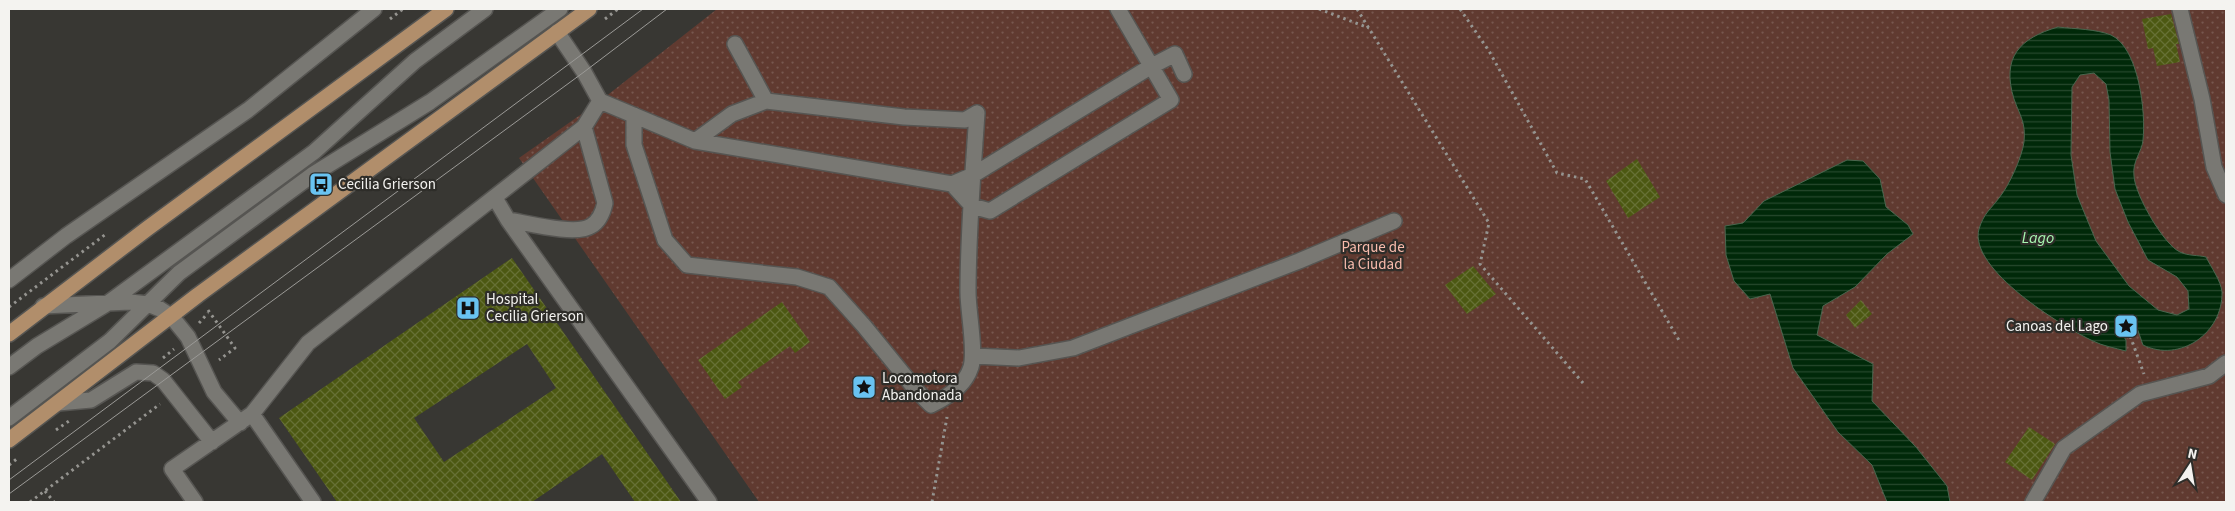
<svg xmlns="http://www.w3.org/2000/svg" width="2235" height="511" font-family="'Source Sans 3',sans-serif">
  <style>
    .park { fill: url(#park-dots) }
    .water { fill: url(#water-rules); stroke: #49664e; fill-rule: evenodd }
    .building { fill: url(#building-cross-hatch); fill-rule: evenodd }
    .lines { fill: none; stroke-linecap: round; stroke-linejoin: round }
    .minor-casing { stroke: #565552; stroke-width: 18 }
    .major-casing { stroke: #565552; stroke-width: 18 }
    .path { stroke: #959490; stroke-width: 3; stroke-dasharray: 2.5 4; stroke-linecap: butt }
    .minor { stroke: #797873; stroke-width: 15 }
    .major { stroke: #b18e6b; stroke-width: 15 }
    .tram { stroke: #9b9a97; stroke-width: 1 }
    .labels { text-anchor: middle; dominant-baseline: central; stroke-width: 4.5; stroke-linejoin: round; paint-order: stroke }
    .poi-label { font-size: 15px; fill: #f4f3f0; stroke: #2e2d29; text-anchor: start }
    .park-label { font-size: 15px; fill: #f8bbac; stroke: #2e2d29 }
    .water-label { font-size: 16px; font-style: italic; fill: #a8f7b1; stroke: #2e2d29 }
  </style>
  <defs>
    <pattern id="park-dots" width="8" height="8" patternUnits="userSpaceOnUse" patternTransform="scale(1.25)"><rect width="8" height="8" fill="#603a30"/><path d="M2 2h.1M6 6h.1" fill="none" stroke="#77574e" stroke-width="1.8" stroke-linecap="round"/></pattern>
    <pattern id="water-rules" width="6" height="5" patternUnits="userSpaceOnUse" patternTransform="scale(1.25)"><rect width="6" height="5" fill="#002909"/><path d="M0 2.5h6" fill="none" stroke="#26482d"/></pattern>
    <pattern id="building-cross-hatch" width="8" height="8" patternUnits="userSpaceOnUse" patternTransform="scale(1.25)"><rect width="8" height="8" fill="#4c5812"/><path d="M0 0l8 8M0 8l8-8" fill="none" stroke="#667035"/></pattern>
  </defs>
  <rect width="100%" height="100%" fill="#383733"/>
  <path class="park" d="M 717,9 L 2226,9 L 2226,502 L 759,502 L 519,158 L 600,101 Z"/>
  <path class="water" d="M 2058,27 C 2075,29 2096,29 2111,35 C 2139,48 2146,113 2143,140 C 2142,152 2132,161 2134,176 C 2135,195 2164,245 2180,252 C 2188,256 2198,255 2206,257 C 2211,267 2221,281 2222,292 C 2223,333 2180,363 2143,345 L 2136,325 L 2128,320 L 2122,324 L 2120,331 L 2126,340 L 2126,351 C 2115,348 2103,346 2093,341 C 2063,327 1968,269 1979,229 C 1984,213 1990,210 1999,198 C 2009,186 2022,157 2024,142 C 2026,122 2020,116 2014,99 C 2001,57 2020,38 2058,27 ZM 2094,73 L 2106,84 L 2109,100 L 2110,152 L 2115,189 L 2128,222 L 2148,260 L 2177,277 L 2188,291 L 2189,309 L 2177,315 L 2158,310 L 2129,286 L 2096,241 L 2077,195 L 2071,155 L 2072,87 L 2080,75 Z
    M 1847,160 L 1863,161 L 1880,179 L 1886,207 L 1908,225 L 1913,234 L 1887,254 L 1855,287 L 1823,306 L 1817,335 L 1873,364 L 1872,401 L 1916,447 L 1947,486 L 1950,502 L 1887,502 L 1872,465 L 1838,432 L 1793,368 L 1770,294 L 1750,299 L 1734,281 L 1726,255 L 1725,226 L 1743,223 L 1764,201 Z"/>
  <path class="building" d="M 2171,14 L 2179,44 L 2176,44 L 2180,62 L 2157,66 L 2153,48 L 2148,49 L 2142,19 Z
    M 1637,159 L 1660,197 L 1628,218 L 1606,181 Z
    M 512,258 L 681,502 L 635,502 L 602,454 L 532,502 L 337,502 L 279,418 ZM 527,344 L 556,388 L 444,462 L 414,418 Z
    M 1473,266 L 1496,294 L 1467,314 L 1445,285 Z
    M 1861,300 L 1872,314 L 1855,328 L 1846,315 Z
    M 782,302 L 810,342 L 795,353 L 790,346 L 738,382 L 742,387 L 725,399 L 698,360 Z
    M 2029,427 L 2055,444 L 2032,480 L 2005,462 Z"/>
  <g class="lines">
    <g class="minor-casing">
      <path id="minor" d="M 2180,9 L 2202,99 L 2214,167 L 2226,195
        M 557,32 L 584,72 L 600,101 L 695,141 L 952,184 L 973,175 L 1150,67 L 1175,54 L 1184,74
        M 735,44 L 766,101
        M 634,115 L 634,145 L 665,240 L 687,265 L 797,277 L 829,287 L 864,326 L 917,391 L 931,405 C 948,397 965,386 971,367 C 976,350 968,312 968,292 C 968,232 973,173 977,113
        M 695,141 L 732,114 L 766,101 L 904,117 L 965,120 L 977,113
        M 952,184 L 972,206 L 990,211 L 1171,100 L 1118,9
        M 495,198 L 508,220 C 527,223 576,236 591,226 C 600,221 603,212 605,203 L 584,127
        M 508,220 L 709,502
        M 9,280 L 66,236 L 248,110 L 374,9
        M 43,306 L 130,302 L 148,304 L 160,309 L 171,316 L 188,337 L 214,392 L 240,423
        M 974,356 L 1019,358 L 1073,348 L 1299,261 L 1394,221
        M 9,367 L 37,346 L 108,303 L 314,152 L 415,61 L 485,9
        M 58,403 L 91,400 L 136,372 L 153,373 L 163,380 L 212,442
        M 252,414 L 313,502
        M 9,418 L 110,341 L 179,273 L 312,175 L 430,102 L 560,9
        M 195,502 L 172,469 L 252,414 L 308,343 L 584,127 L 600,101
        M 2033,502 L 2064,448 L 2140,394 L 2209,376 L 2226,363"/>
    </g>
    <g class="major-casing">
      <path id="major" d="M 9,334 L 148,228 L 446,9
        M 9,440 L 198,295 L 589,9"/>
    </g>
    <path class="path" d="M 1319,9 L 1369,28
      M 1357,9 L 1489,223 L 1480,264 L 1583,383
      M 1460,9 L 1489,51 L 1557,173 L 1585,179 L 1680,342
      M 390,19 L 403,9
      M 605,19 L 618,9
      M 9,307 L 106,234
      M 208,310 L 235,348 L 219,360
      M 199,323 L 208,313
      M 2128,330 L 2144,374
      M 163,358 L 174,349
      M 56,430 L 69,421
      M 9,465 L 18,458
      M 45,491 L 54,502
      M 30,502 L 160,404
      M 932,502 L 947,417"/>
    <use href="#minor" class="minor"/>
    <use href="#major" class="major"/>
    <path class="tram" d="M 9,480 L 643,9
      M 9,494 L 584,72 L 667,9"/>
  </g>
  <defs>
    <g id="bus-square" transform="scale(1.25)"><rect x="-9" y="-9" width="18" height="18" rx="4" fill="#69c3f1" stroke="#2e2d29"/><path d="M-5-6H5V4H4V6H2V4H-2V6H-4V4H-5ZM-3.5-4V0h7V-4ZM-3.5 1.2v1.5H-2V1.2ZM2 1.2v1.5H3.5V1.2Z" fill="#111"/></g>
    <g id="hospital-square" transform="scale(1.25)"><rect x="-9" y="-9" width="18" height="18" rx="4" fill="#69c3f1" stroke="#2e2d29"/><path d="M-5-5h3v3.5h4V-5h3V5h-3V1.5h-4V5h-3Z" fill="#111"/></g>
    <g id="sight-square" transform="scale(1.25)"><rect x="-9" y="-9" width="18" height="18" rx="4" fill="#69c3f1" stroke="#2e2d29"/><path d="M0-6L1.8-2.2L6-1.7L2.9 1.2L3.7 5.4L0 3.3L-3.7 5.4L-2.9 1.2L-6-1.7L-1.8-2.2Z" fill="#111"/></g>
  </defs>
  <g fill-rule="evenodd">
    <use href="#bus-square" x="321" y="184"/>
    <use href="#hospital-square" x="468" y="308"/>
    <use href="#sight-square" x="2126" y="326"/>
    <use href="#sight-square" x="864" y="387"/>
  </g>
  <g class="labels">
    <g class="poi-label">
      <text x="338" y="184">Cecilia Grierson</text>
      <text x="486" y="299">Hospital<tspan x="486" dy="17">Cecilia Grierson</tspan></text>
      <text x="2108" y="326" text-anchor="end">Canoas del Lago</text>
      <text x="882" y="378">Locomotora<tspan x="882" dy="17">Abandonada</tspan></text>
    </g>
    <g class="park-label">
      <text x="1373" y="247">Parque de<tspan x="1373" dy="17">la Ciudad</tspan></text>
    </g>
    <g class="water-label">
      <text x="2038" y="238">Lago</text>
    </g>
  </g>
  <rect width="2235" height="511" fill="none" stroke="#f4f3f0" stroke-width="20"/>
  <g transform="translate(2190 466) rotate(12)" stroke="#2e2d29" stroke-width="4" paint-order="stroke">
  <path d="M0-4L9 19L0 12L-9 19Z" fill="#f4f3f0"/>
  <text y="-8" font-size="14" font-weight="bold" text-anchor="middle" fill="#f4f3f0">N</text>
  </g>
</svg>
